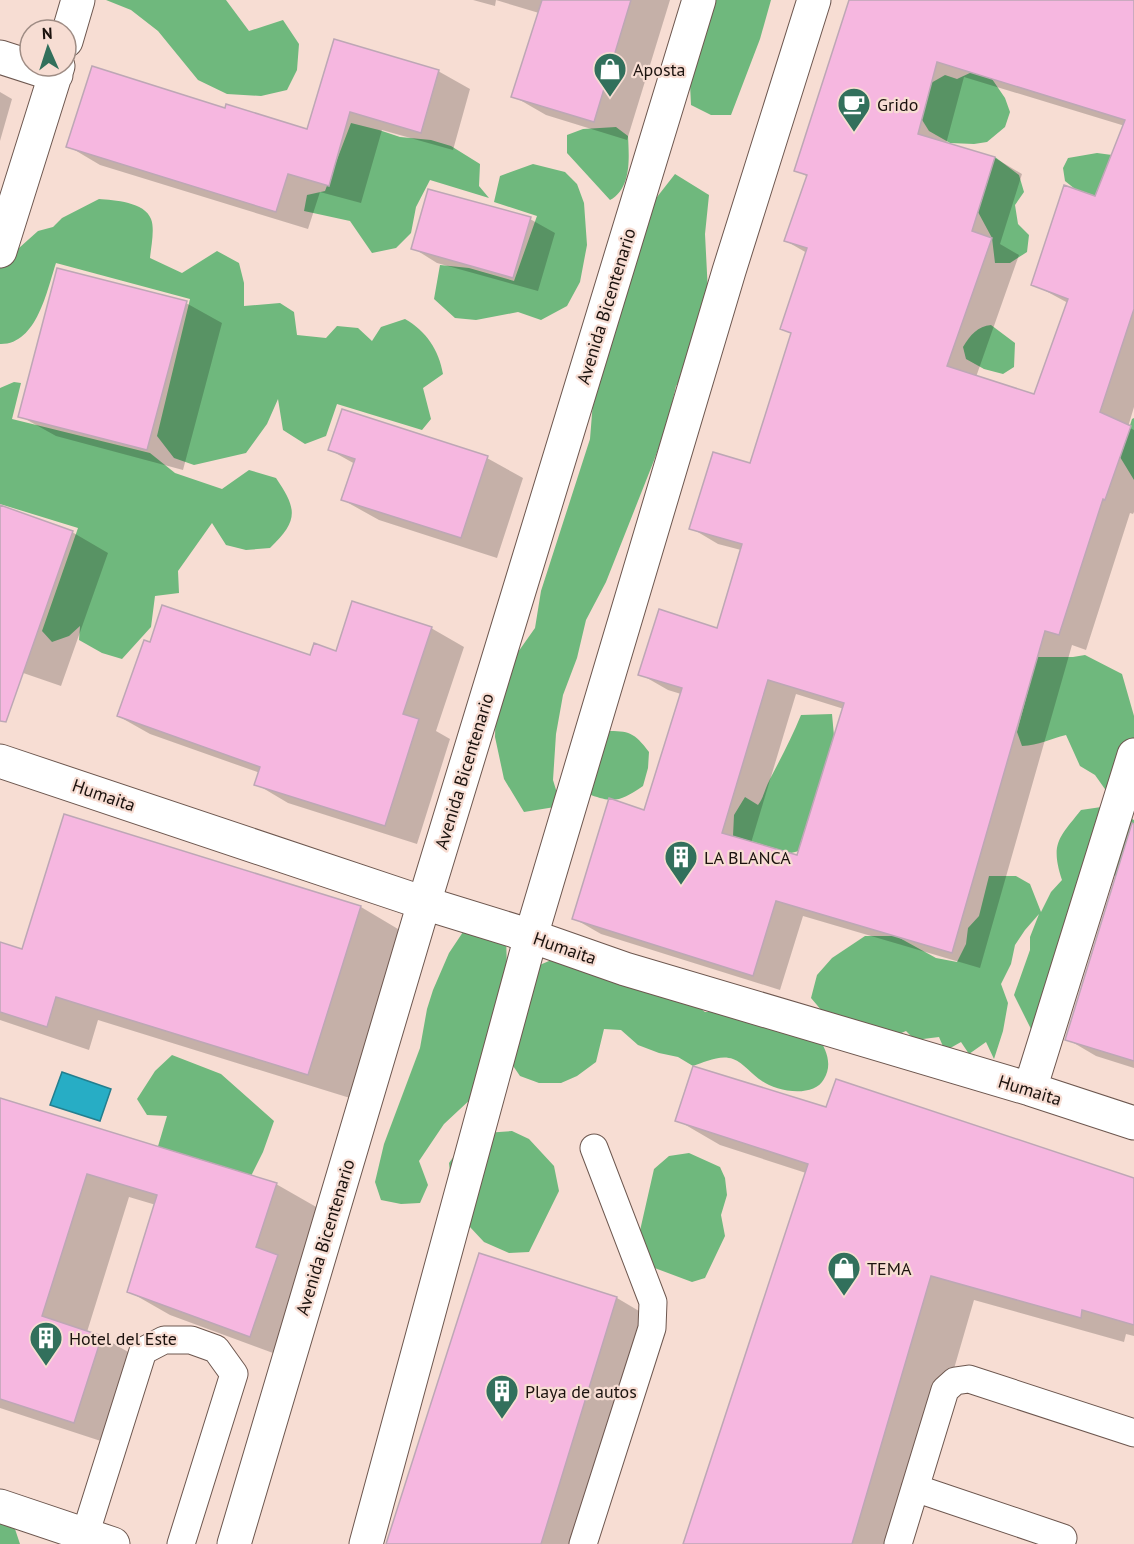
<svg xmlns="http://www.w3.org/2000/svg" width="1134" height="1544" font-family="'PT Sans',sans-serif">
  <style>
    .forest { fill: #6fb87d }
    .water { fill: #27adc5; stroke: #237e8e; stroke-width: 1.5 }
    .shadow { fill: #0003; fill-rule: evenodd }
    .building { fill: #f6b7e0; stroke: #bda7b5; stroke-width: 1.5; fill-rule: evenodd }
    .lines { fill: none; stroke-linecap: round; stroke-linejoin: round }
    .lane-casing { stroke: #6d574f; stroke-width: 29 }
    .street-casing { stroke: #6d574f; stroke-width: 35 }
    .secondary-casing { stroke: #6d574f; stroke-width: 35 }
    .lane { stroke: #fff; stroke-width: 27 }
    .street { stroke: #fff; stroke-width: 33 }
    .secondary { stroke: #fff; stroke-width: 33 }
    .labels { text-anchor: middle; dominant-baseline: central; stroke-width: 4.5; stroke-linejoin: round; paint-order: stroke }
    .poi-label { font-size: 18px; fill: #1b120e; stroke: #f7ddd3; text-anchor: start }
    .street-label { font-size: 18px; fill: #1b120e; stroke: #f7ddd3 }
  </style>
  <rect width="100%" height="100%" fill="#f7ddd3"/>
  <path class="forest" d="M 106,0 L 226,0 L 249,31 L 283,20 L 299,44 L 297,70 L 287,90 L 261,96 L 227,94 L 198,80 L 158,31 L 131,10 Z
    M 697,0 L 771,0 L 760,39 L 731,115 L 711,115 L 691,105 L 690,84 Z
    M 972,72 L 992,79 L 1005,98 L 1010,112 L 1005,127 L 987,142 L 974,144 L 950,143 L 929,131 L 919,115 L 931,83 L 945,75 L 957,79 Z
    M 351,123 L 379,130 L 400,137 L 431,140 L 451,146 L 480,164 L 479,186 L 489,198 L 430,180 L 416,207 L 411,233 L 396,248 L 372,253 L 350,221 L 304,211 L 307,195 L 325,191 Z
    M 616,127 L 628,136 C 629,157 632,188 610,200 L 567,153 L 567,135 L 583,129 Z
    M 1097,153 L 1112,155 L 1129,207 L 1075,189 L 1065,181 L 1063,168 L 1068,158 Z
    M 995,157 L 1019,175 L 1024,192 L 1015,205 L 1018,224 L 1029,235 L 1027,252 L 1010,263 L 995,263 L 992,238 L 978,212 Z
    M 533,164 L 565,172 L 577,184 L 584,203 L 587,245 L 580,282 L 567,306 L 541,320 L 518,312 L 476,320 L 455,318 L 434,299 L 440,265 L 469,268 L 514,281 L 537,216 L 494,202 L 500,176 Z
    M 675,174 L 709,195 L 705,234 L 709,312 L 698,353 L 676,386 L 667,425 L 653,463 L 606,582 L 586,620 L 577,658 L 563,695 L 556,734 L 553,780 L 561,806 L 524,812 L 504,779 L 495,737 L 496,699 L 511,662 L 535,628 L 541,591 L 590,439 L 596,364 L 650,206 Z
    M 99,199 C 114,200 145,202 151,219 C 155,229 151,247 150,258 L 182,273 L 217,251 L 239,263 L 244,283 L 244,306 L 280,303 L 294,312 L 297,335 L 326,338 L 337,326 L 358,328 L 372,341 L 381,327 L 405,319 C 426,331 439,350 443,374 L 423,388 L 431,419 L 422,430 L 337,404 L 326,436 L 305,444 L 283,430 L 278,399 L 267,424 L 246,453 L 194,465 L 174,458 L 157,436 L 190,299 L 56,263 C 47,290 37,345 0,344 L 0,265 L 38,231 L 53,227 L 62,218 Z
    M 991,325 L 1015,343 L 1014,367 L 1003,374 L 984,369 L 966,359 L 963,347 C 970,335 978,326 991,325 Z
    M 14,382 L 21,383 L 12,419 L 150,453 L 175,473 L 222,489 L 249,470 L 276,478 C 298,510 298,521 270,548 L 246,550 L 226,545 L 212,523 L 178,571 L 179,593 L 155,596 L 151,627 L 122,659 L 102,653 L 79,640 L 80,626 L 69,636 L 52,642 L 42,631 L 78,528 L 0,504 L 0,388 Z
    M 1134,418 L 1134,480 L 1120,457 L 1132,419 Z
    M 1085,655 L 1122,674 L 1134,716 L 1134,797 L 1112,799 L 1095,775 L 1080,766 L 1066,735 C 1050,739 1039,745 1022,746 L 1017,732 L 1037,657 L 1073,657 Z
    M 832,714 L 834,736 L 799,851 L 791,853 L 733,836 L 734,815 L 745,797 L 758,805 C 764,797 765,788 770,779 C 781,758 792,737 801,715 Z
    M 606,731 C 629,731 634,732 649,752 L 648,768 L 643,786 C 622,800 615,804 591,795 L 589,787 Z
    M 1108,806 L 1134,820 L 1134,878 L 1127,880 L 1110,874 L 1046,1025 L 1031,1029 L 1014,995 L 1030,950 L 1030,937 L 1039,914 L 1025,930 L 1015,945 L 1011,964 L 1001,984 L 1008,1003 L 1003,1031 L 994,1059 L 986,1042 L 969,1054 L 961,1042 L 945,1051 L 939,1037 L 915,1040 L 906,1031 L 887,1039 L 828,1018 L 811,998 L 817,975 L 832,958 L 865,936 L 896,936 L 936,958 L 957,962 L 966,944 L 968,928 L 979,916 L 989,876 L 1016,876 L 1030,884 L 1041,912 L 1051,892 L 1062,880 C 1050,843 1059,838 1081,810 Z
    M 463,932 L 506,934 L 507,973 L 474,1096 L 444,1124 L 419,1161 L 428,1185 L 420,1203 L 401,1204 L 381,1200 L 375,1182 L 384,1144 L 420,1048 L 427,1009 L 433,990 L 449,953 Z
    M 556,958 L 689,1000 L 705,1012 L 729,1012 L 818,1036 C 826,1050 833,1064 824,1079 C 814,1098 777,1092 762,1081 C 752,1075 744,1063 733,1059 C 721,1054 704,1062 693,1066 L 678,1057 L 659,1053 L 638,1045 L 621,1030 L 604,1029 L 596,1062 L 577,1076 L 561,1083 L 539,1083 L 520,1076 L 505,1054 L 535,967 Z
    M 172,1055 L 221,1074 L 274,1121 L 263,1152 L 248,1182 L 156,1153 L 167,1116 L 147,1115 L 137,1099 L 155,1071 Z
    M 512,1131 L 529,1139 L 554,1166 L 559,1191 L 529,1252 L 509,1253 L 484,1242 L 454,1210 L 449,1163 L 470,1134 Z
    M 689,1153 L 720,1167 L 725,1178 L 727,1195 L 721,1215 L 725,1236 L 705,1278 L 692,1282 L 652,1267 L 639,1235 L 654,1169 L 669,1156 Z
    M 0,1519 L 14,1526 L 20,1544 L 0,1544 Z"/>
  <path class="water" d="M 62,1072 L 111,1089 L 100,1121 L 50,1105 Z"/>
  <path class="shadow" d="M 473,0 L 670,0 L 627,140 L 546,115 L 513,96 L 539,13 L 496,0 L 495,6 Z
    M 851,0 L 1134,0 L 1134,407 L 1128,427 L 1134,430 L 1134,512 L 1133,514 L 1130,513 L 1086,650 L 1072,645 L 980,968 L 803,916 L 780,990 L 601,934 L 573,918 L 645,812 L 681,694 L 668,690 L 640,674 L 718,630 L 741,550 L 718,544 L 691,528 L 751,465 L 792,334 L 782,329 L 807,253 L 786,241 L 808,177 L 796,170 ZM 964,77 L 1125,126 L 1096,198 L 1033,284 L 1068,303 L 1035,396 L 976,377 L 1019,255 L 1000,244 L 1022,174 L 995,158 L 946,144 ZM 796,694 L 844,709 L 798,857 L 751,843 Z
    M 438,71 L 470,89 L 453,150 L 382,130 L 361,203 L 320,192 L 308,229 L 100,165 L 68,146 L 226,110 L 308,130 Z
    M 0,92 L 12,99 L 0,141 Z
    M 530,219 L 555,233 L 538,291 L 437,263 L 413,248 Z
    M 186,303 L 222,323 L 183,470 L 56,436 L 20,416 Z
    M 330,450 L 487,458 L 523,478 L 497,558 L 379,520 L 343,500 L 355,464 Z
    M 0,507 L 72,532 L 108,553 L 61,686 L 0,665 Z
    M 431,628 L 464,647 L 436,731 L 450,739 L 417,844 L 288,803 L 256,784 L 260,773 L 150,734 L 118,716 L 311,657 L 337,653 Z
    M 65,816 L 361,907 L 403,932 L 350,1098 L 98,1020 L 89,1050 L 0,1020 L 0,943 L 23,950 Z
    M 1134,884 L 1134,1068 L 1096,1056 L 1067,1039 Z
    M 0,1100 L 276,1184 L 318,1208 L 292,1360 L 170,1315 L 128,1291 L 156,1205 L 129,1197 L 87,1332 L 102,1337 L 144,1361 L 116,1446 L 0,1408 Z
    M 827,1109 L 1134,1179 L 1134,1336 L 1126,1334 L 1124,1342 L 974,1300 L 903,1544 L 684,1544 L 806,1173 L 720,1145 L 677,1120 Z
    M 480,1255 L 617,1298 L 661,1324 L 593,1544 L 388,1544 Z"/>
  <path class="building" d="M 542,0 L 631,0 L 594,122 L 511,97 Z
    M 849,0 L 1134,0 L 1134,309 L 1100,412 L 1131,426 L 1105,500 L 1103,499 L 1059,635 L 1045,631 L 952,953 L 776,901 L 753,976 L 572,919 L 609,798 L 644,810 L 682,688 L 638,675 L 659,609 L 717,628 L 742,544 L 689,529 L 713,452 L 750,463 L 791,333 L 780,329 L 807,248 L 784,241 L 807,175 L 794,171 ZM 937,62 L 1125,120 L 1095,196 L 1064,185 L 1031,285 L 1068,299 L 1034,394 L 947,366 L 992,238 L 972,231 L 995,157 L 918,134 ZM 768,680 L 844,703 L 797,855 L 722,833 Z
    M 334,39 L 439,70 L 421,133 L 350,112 L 329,186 L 288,174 L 276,212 L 66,147 L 92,66 L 225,108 L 226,104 L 307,129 Z
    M 428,189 L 531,217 L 513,278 L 411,249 Z
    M 57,268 L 187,301 L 147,450 L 18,417 Z
    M 342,409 L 488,456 L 461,538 L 341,500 L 355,459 L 328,450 Z
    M 0,505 L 73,531 L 6,722 L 0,721 Z
    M 352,601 L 432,627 L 403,714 L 419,719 L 385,826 L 254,785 L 260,767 L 117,716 L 144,640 L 150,642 L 162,605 L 310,655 L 314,643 L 336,651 Z
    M 64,814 L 361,906 L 308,1075 L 56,997 L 47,1027 L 0,1012 L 0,942 L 22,949 Z
    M 1132,823 L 1134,824 L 1134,1061 L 1065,1040 Z
    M 693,1066 L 826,1107 L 836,1079 L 1134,1178 L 1134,1325 L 1082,1310 L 1081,1318 L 931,1276 L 852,1544 L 683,1544 L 808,1164 L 675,1121 Z
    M 0,1098 L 277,1183 L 256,1247 L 278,1255 L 250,1337 L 127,1292 L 157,1195 L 87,1174 L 42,1316 L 102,1336 L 74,1423 L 0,1399 Z
    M 479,1253 L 617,1297 L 541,1544 L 386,1544 Z"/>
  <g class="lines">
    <g class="lane-casing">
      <path id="lane" d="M 915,1488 L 1063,1538
        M 85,1535 L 143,1351 L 164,1340 L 191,1340 L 216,1349 L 234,1374 L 181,1544
        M 583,1544 L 652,1328 L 653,1302 L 594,1148
        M 898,1544 L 945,1390 L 955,1381 L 969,1379 L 1134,1433"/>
    </g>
    <g class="street-casing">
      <path id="street" d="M 66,41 L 78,0
        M 0,57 L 56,75
        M 0,251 L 58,66
        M 0,761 L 424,903 L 531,936 L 625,969 L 1030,1089 L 1134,1123
        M 1030,1089 L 1134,755"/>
    </g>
    <g class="secondary-casing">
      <path id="secondary" d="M 0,1506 L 113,1544
        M 234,1544 L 424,903 L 699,0
        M 366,1544 L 531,936 L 729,271 L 814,0"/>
    </g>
    <use href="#lane" class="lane"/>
    <use href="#street" class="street"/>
    <use href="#secondary" class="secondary"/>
  </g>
  <defs>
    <g id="shop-pin" transform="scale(1.725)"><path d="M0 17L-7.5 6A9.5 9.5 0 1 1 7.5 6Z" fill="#32705c" stroke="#f7ddd3"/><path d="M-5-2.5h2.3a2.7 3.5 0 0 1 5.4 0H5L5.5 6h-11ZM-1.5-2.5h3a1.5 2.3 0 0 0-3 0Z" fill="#fff"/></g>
    <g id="cafe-pin" transform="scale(1.725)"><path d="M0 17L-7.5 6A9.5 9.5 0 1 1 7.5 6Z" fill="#32705c" stroke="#f7ddd3"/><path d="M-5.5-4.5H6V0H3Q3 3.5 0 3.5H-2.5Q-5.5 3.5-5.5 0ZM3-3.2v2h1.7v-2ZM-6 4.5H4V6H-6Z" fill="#fff"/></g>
    <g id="building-pin" transform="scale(1.725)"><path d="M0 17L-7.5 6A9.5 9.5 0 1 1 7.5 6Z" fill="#32705c" stroke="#f7ddd3"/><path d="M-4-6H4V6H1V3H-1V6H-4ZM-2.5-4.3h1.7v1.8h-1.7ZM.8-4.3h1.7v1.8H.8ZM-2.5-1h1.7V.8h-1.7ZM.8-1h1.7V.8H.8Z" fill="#fff"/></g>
  </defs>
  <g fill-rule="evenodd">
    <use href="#shop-pin" x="610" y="69"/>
    <use href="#cafe-pin" x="854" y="104"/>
    <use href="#building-pin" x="681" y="857"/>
    <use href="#shop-pin" x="844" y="1268"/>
    <use href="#building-pin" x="46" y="1338"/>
    <use href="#building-pin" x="502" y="1391"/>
  </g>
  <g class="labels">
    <g class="poi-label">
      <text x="633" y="69">Aposta</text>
      <text x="877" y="104">Grido</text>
      <text x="704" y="857">LA BLANCA</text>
      <text x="867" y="1268">TEMA</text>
      <text x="69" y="1338">Hotel del Este</text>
      <text x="525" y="1391">Playa de autos</text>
    </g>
    <g class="street-label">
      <text transform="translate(606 306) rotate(-73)">Avenida Bicentenario</text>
      <text transform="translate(464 771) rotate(-73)">Avenida Bicentenario</text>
      <text transform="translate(104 795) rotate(19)">Humaita</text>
      <text transform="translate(565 948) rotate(19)">Humaita</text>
      <text transform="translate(1030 1090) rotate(17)">Humaita</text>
      <text transform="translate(325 1237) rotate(-73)">Avenida Bicentenario</text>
    </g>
  </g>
  <g transform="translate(48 48) rotate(357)"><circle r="28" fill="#f7ddd3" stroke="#9f8c84" stroke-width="1.5"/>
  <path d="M0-4.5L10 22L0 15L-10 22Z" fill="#32705c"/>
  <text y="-9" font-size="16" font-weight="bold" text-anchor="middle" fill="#1b120e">N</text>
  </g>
</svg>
